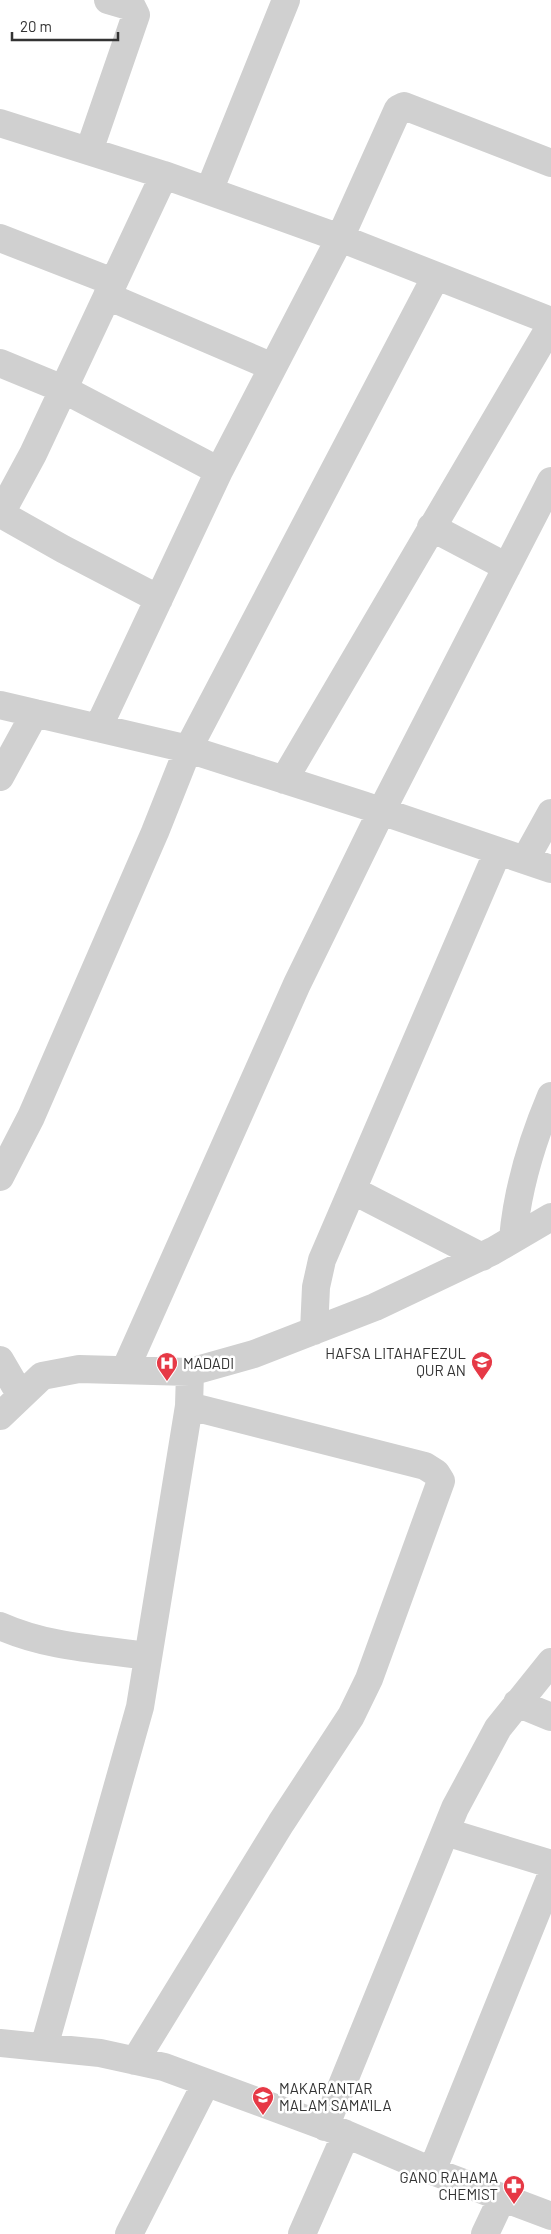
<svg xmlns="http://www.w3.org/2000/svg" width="551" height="2234" font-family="Barlow,sans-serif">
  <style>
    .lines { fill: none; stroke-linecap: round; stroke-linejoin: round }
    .minor { stroke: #d0d0d0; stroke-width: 28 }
    .labels { text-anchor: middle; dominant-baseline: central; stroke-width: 5; stroke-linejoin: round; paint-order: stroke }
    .poi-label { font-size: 15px; fill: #333; stroke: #fff; text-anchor: end }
  </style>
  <rect width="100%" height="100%" fill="#fff"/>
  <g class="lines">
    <path class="minor" d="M 0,123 L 164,175 L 340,238 L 551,321
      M 89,151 L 136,15 L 132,7 L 108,0
      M 209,191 L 286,0
      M 0,238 L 113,282
      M 107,296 L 273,367
      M 0,363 L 63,389 L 219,471
      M 1,514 L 63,549 L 159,599
      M 0,515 L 33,454 L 164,175
      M 431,527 L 507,567
      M 0,705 L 188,749 L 363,805 L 551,869
      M 98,728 L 219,471 L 340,238 L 398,109 L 404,106 L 551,163
      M 0,777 L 35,713
      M 284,780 L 551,325
      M 525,860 L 551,813
      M 0,1177 L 31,1117 L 155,832 L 188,749 L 436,276
      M 352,1190 L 482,1257
      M 513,1239 C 517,1191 532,1141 551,1096
      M 314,1331 L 316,1287 L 322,1260 L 498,851
      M 0,1360 L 21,1396
      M 125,1370 L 297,984 L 381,812 L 551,481
      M 0,1416 L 42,1376 L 79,1369 L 190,1372 L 254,1354 L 375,1307 L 493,1251 L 551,1217
      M 0,1626 C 47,1647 97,1649 148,1656
      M 517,1703 L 551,1717
      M 446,1832 L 551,1864
      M 0,2043 L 100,2053 L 164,2067 L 346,2134 L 432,2171 L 551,2216
      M 44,2047 L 140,1707 L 189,1406 L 190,1372
      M 135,2061 L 281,1823 L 351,1716 L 369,1679 L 441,1481 L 436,1473 L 425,1466 L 189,1406
      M 325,2127 L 455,1808 L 498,1728 L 551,1662
      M 432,2171 L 551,1876
      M 129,2234 L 206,2083
      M 302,2234 L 346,2134
      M 485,2234 L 502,2198"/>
  </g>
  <defs>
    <g id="school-pin" transform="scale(1.125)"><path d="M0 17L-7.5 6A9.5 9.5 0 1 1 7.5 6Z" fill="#e63946" stroke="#fff"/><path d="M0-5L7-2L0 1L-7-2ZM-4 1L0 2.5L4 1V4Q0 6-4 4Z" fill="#fff"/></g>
    <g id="hospital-pin" transform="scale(1.125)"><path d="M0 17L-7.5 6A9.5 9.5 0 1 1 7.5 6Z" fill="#e63946" stroke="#fff"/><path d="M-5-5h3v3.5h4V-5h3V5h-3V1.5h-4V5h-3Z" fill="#fff"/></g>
    <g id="pharmacy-pin" transform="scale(1.125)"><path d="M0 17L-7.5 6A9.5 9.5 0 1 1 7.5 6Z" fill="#e63946" stroke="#fff"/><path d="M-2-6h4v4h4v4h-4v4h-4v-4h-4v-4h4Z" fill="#fff"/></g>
  </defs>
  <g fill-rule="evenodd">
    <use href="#school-pin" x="482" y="1362"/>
    <use href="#hospital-pin" x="167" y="1363"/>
    <use href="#school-pin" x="263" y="2097"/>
    <use href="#pharmacy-pin" x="514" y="2186"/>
  </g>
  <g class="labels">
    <g class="poi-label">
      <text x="466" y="1353">HAFSA LITAHAFEZUL<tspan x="466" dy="17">QUR AN</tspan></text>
      <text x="183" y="1363" text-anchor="start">MADADI</text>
      <text x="279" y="2088" text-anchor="start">MAKARANTAR<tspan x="279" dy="17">MALAM SAMA'ILA</tspan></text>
      <text x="498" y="2177">GANO RAHAMA<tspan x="498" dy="17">CHEMIST</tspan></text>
    </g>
  </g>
  <path d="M12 32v8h106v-8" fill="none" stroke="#333333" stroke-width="2.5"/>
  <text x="20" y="32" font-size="15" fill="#333333" stroke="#ffffff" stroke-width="4" paint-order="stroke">20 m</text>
</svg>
